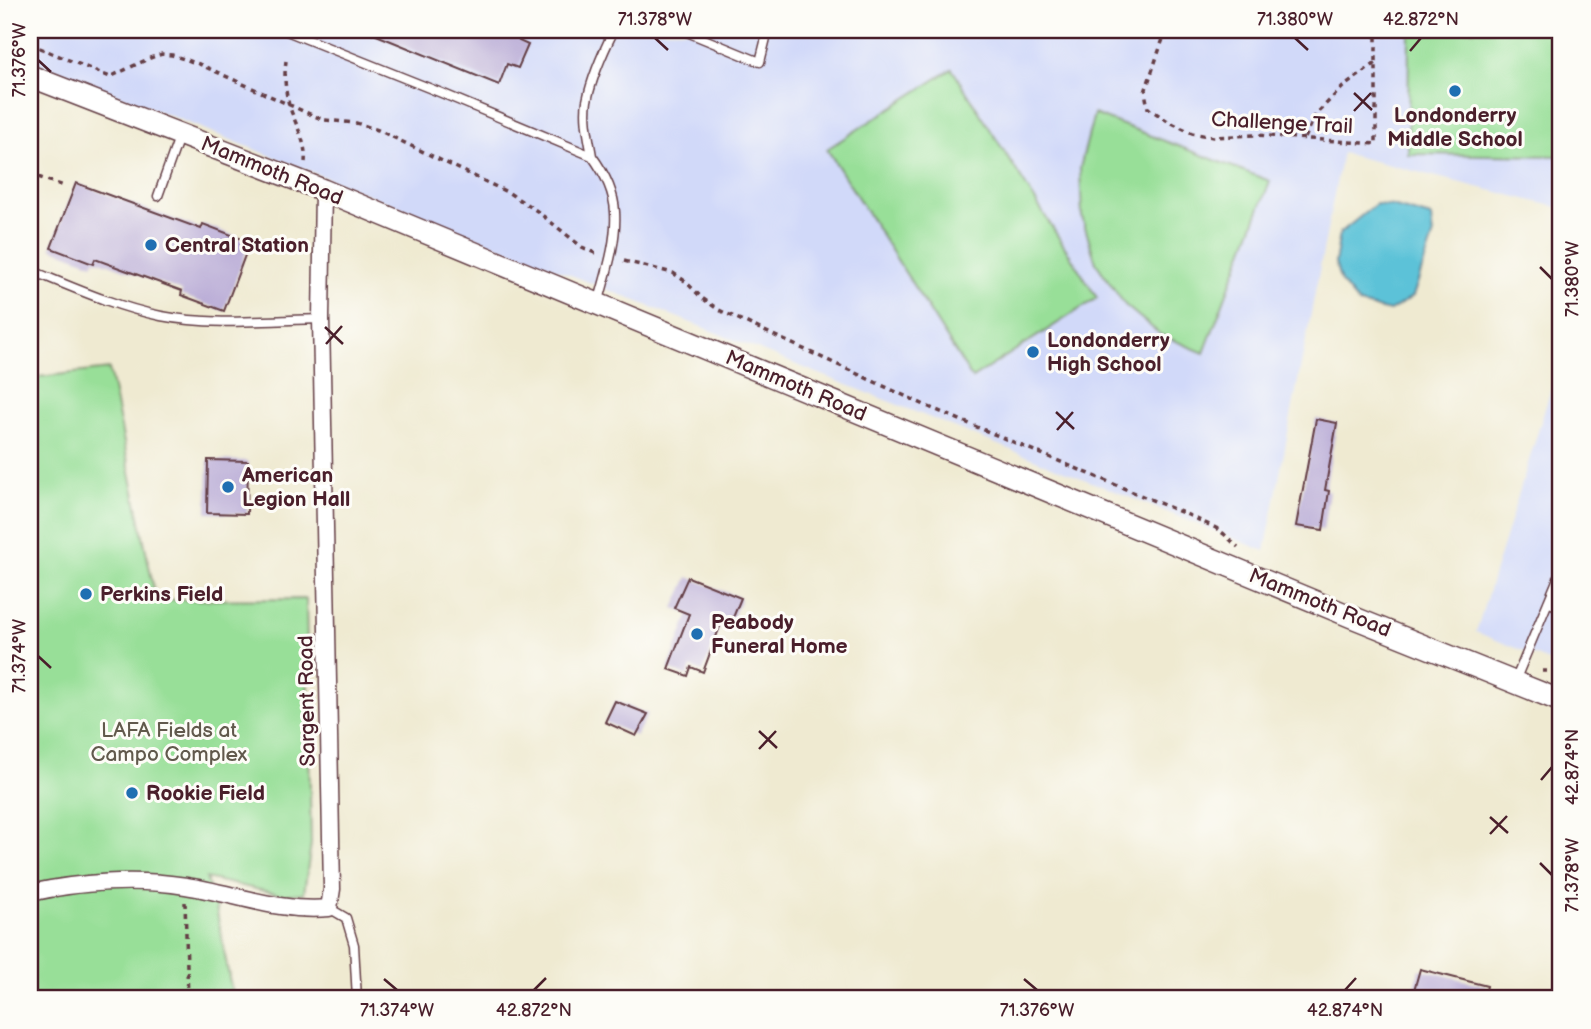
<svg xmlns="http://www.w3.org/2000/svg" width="1591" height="1029" font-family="'Balsamiq Sans',sans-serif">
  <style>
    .built { fill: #d1d9f9 }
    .green { fill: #98df98; stroke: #717f62; stroke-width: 2 }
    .water { fill: #5bc2d8; stroke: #527082; stroke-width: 2 }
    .building { fill: #b8aad6 }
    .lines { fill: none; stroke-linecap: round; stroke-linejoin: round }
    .lane-casing { stroke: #633d44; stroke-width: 11 }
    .street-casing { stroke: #633d44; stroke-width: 19 }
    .secondary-casing { stroke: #633d44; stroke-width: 24 }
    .path { stroke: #633d44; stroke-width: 3.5; stroke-dasharray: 5 5; stroke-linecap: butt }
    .lane { stroke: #fff; stroke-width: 8 }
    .street { stroke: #fff; stroke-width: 16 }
    .secondary { stroke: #fff; stroke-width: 21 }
    .ticks { fill: none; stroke: #4a1f2b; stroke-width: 2.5 }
    .poi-dot { fill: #1f6fb2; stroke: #fdfcf7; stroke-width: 2.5 }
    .labels { text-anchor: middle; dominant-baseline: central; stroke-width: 6; stroke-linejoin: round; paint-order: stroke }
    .poi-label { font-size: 21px; font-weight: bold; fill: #4a1f2b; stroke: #fdfcf7; text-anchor: start }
    .street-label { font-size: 21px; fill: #4a1f2b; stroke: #fdfcf7 }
    .park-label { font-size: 21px; fill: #61594c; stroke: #fdfcf7 }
    .neatline { fill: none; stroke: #4a1f2b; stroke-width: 2.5 }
    .ticks-label { font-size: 18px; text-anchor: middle; fill: #4a1f2b }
  </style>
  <rect width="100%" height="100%" fill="#fdfcf7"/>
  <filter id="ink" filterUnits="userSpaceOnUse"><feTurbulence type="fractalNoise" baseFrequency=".0143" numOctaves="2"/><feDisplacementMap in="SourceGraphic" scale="14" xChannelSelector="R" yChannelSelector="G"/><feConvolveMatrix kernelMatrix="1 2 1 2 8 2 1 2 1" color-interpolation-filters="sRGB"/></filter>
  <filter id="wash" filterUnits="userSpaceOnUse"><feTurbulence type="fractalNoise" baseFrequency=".00686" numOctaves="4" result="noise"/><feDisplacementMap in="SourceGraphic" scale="28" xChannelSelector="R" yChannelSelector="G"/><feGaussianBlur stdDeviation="1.57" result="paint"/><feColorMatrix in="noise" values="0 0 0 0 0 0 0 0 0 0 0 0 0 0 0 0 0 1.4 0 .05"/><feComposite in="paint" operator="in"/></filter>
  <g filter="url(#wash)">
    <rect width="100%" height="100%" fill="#efead1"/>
    <path class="built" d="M 30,30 L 1561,30 L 1561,208 L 1342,153 L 1265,551 L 30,60 Z
      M 1561,357 L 1561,666 L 1476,632 Z"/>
    <path class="green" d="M 1409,30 L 1561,30 L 1561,156 L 1408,154 Z
      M 952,69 L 1097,298 L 972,378 L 827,149 Z
      M 1094,114 L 1270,181 L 1204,353 L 1161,335 L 1125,305 L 1096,263 L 1082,217 L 1080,168 Z
      M 109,369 L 156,600 L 306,599 L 311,844 L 304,893 L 283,895 L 206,878 L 216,907 L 233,999 L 30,999 L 30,378 Z"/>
    <path class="water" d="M 1376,204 L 1392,206 L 1431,217 L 1433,237 L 1413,296 L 1390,311 L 1359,304 L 1341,282 L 1335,263 L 1340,233 Z"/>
    <g id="blocks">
      <path class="building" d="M 364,30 L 524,30 L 519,41 L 528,45 L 518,68 L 507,64 L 499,85 Z
        M 76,183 L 201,229 L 203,224 L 250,242 L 224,311 L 181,295 L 182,291 L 95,259 L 93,264 L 51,248 Z
        M 1316,419 L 1337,423 L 1325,490 L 1329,491 L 1323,530 L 1296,526 Z
        M 208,460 L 248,461 L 247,514 L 207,513 Z
        M 688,577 L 741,598 L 730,625 L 722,621 L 703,672 L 691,667 L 688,676 L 668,669 L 689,614 L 674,608 Z
        M 615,701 L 648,714 L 636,736 L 605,722 Z
        M 1420,969 L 1487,986 L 1484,999 L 1423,999 L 1425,993 L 1414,990 Z"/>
    </g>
  </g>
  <g filter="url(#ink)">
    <use href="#blocks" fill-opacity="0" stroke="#633d44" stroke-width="2"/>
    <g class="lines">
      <g class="lane-casing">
        <path id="lane" d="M 284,30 L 439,92 L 592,156 C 603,171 614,192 615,212 C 617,242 606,274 598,304
          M 682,30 L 760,62 L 768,30
          M 592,156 C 589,138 584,119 587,101 C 592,77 603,52 614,30
          M 158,196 L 179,137
          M 30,270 C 72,287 116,307 161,316 C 212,326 270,320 321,319
          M 1548,602 L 1561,608
          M 1515,681 L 1561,571
          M 329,908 L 346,918 L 354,945 L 357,999"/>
      </g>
      <g class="street-casing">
        <path id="street" d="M 30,893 C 79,882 135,878 186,886 C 233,893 280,913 329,908 L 332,889 L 321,319 L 323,190"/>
      </g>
      <g class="secondary-casing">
        <path id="secondary" d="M 30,76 L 323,190 L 1352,617 L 1561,701"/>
      </g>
      <path class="path" d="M 1166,30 L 1145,92 L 1148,108 L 1168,121 L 1192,133 L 1213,137 L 1256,135 L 1376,144 L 1376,30
        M 30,44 L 110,77 L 150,58 L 162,54 L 172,55 L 199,64 L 314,116 L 325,120 L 356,123 L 378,130 L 509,193 L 537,211 L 582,247 L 597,254
        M 286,61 C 284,76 285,90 289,105 C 295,124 307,142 305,162
        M 1305,138 L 1316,114 L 1343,87 L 1376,63
        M 38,177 L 64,186
        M 624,261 L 673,273 L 685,281 L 702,298 L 719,310 L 929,407 L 1188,515 L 1216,528 L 1224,534 L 1238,547
        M 1542,671 L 1561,671
        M 185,902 L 188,999"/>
      <use href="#lane" class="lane"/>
      <use href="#street" class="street"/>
      <use href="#secondary" class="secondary"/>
    </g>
  </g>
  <path class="ticks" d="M 655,38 L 668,50M 1295,38 L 1308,50M 1410,51 L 1421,38M 38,60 L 51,72M 1354,93 L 1372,110M 1354,111 L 1371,93M 1540,267 L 1552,279M 325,327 L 343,344M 326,344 L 342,326M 1056,412 L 1074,429M 1057,430 L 1073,412M 38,656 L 51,668M 759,731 L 777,748M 759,749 L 776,731M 1541,780 L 1552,767M 1490,817 L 1508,833M 1490,834 L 1507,816M 1540,863 L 1552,875M 384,979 L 397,990M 1024,979 L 1037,990M 534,990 L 546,978M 1345,990 L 1356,978"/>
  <g class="poi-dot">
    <circle cx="1455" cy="91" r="7"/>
    <circle cx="151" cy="245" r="7"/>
    <circle cx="1033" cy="352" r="7"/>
    <circle cx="228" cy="487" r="7"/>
    <circle cx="86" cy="594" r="7"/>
    <circle cx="697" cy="634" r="7"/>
    <circle cx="132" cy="793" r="7"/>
  </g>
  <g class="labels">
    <g class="poi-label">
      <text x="1455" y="115" text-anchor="middle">Londonderry<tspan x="1455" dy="24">Middle School</tspan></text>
      <text x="165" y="245">Central Station</text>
      <text x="1047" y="340">Londonderry<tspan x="1047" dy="24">High School</tspan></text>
      <text x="242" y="475">American<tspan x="242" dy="24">Legion Hall</tspan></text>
      <text x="100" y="594">Perkins Field</text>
      <text x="711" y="622">Peabody<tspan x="711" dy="24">Funeral Home</tspan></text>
      <text x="146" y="793">Rookie Field</text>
    </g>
    <g class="street-label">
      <text transform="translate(1282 123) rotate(3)">Challenge Trail</text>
      <text transform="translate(272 171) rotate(22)">Mammoth Road</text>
      <text transform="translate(796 386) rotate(23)">Mammoth Road</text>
      <text transform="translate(1320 603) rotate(22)">Mammoth Road</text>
      <text transform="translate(307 701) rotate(-91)">Sargent Road</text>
    </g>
    <g class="park-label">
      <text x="169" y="730">LAFA Fields at<tspan x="169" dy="24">Campo Complex</tspan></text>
    </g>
  </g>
  <rect width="1591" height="1029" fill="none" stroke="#fdfcf7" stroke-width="77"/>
  <rect x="38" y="38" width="1514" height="952" class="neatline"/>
  <g class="ticks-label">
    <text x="655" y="25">71.378°W</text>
    <text x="1295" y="25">71.380°W</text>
    <text x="1421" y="25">42.872°N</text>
    <text transform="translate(19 60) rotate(-90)" y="6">71.376°W</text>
    <text transform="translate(1572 279) rotate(-90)" y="6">71.380°W</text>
    <text transform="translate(19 656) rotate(-90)" y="6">71.374°W</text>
    <text transform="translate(1572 767) rotate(-90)" y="6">42.874°N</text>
    <text transform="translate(1572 875) rotate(-90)" y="6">71.378°W</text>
    <text x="397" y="1016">71.374°W</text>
    <text x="534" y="1016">42.872°N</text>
    <text x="1037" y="1016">71.376°W</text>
    <text x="1345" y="1016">42.874°N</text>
  </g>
</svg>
